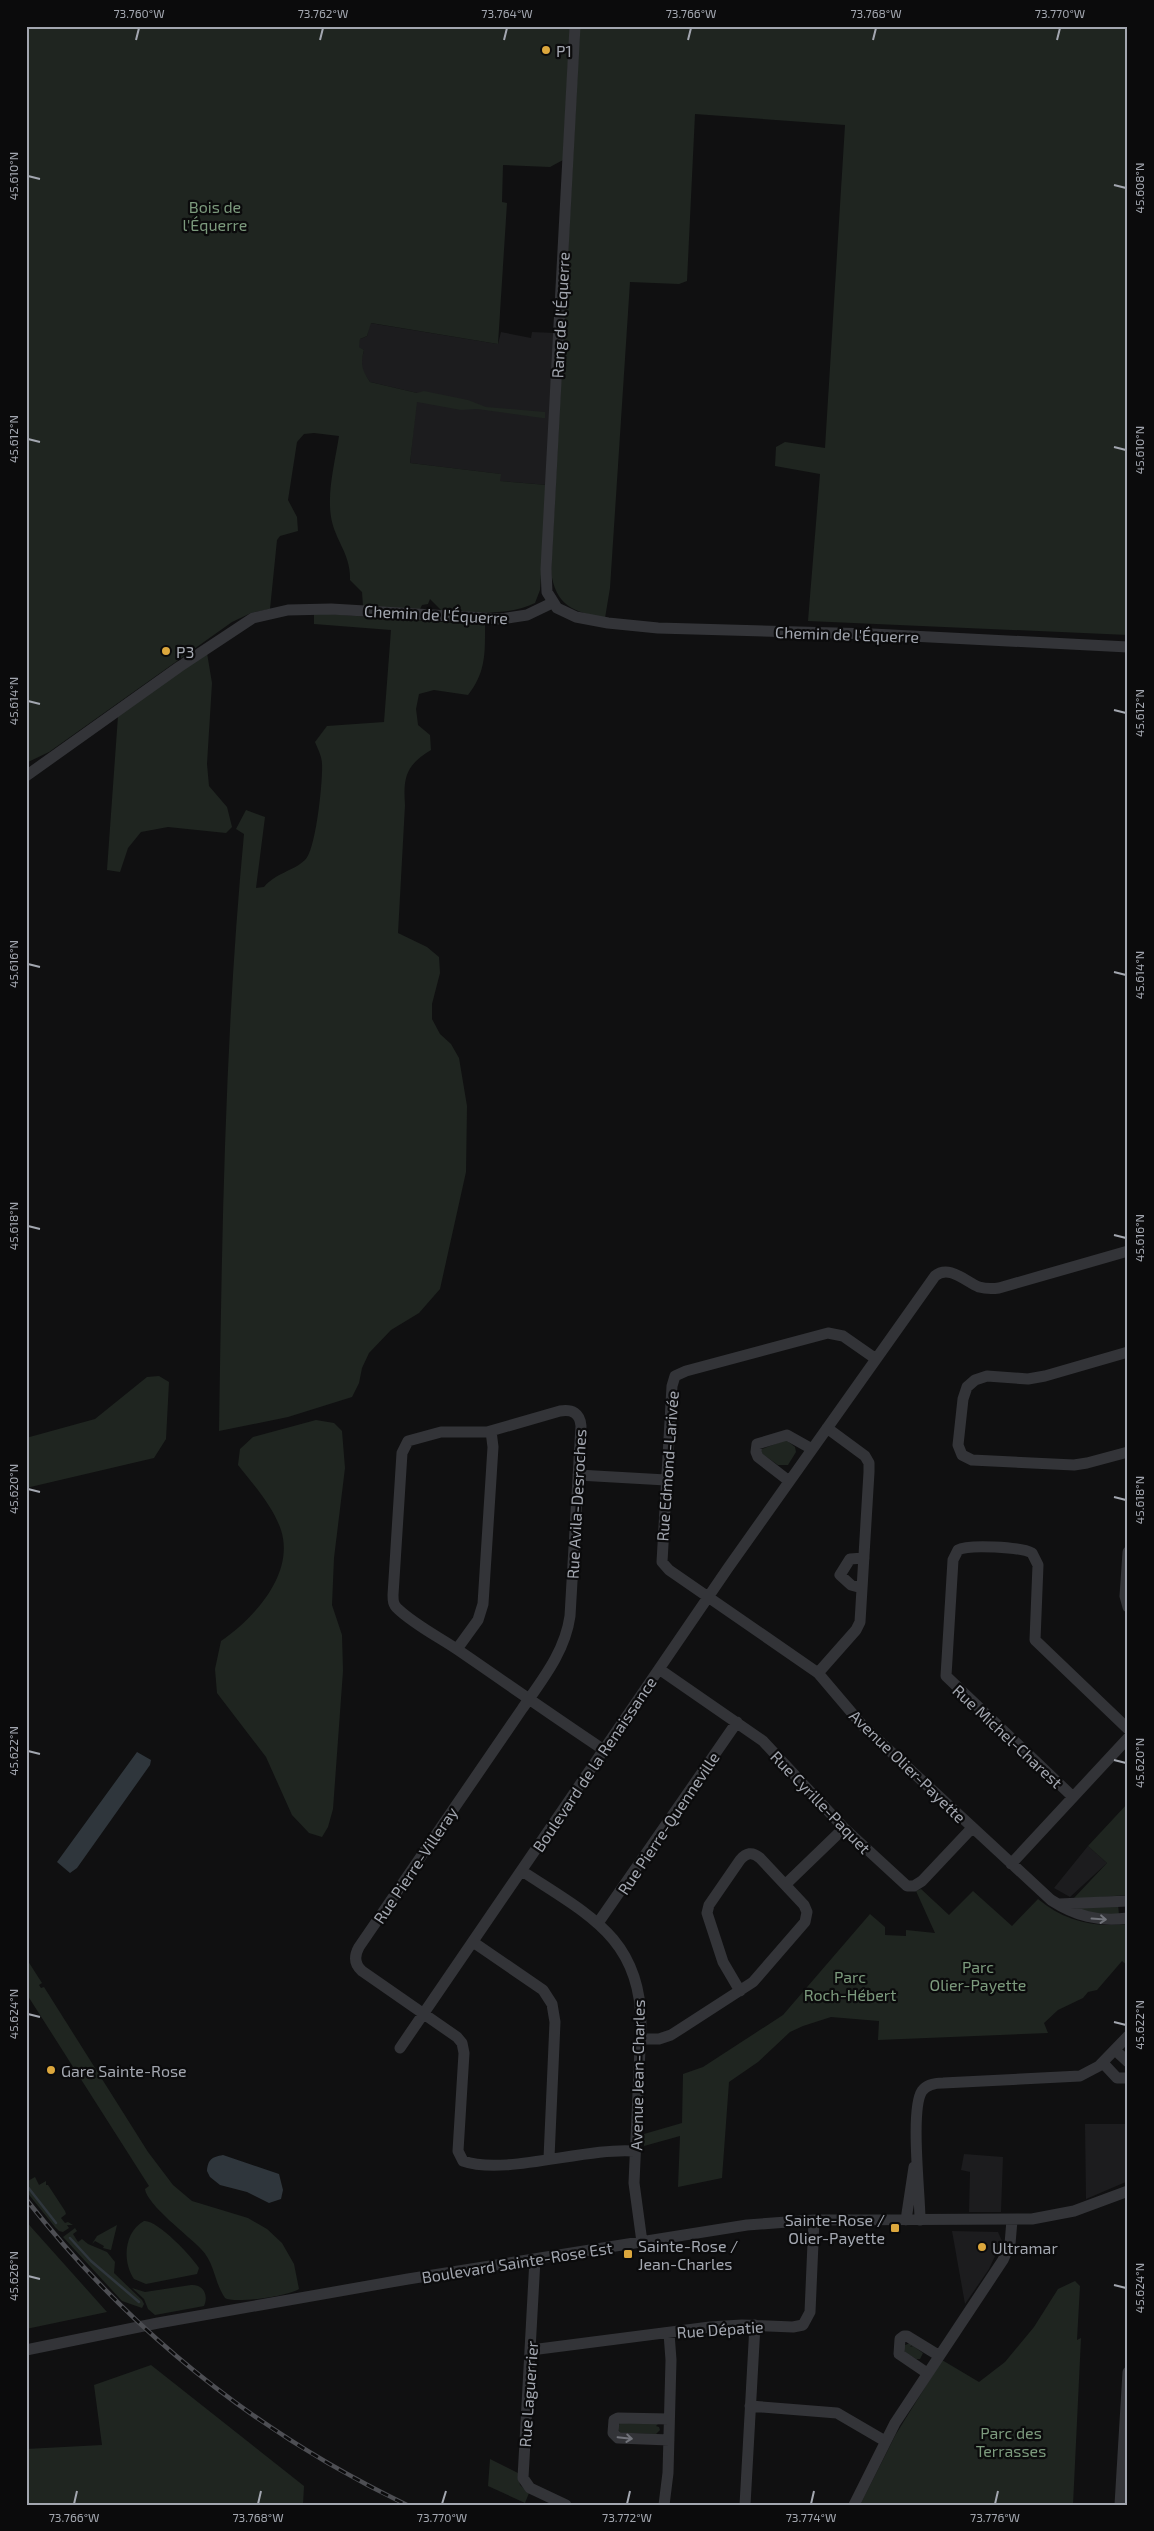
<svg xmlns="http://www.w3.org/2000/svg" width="1154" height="2531" font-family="'Exo 2',sans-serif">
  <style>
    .built { fill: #1c1c1e }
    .green { fill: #1f2520 }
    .water { fill: #2f363c }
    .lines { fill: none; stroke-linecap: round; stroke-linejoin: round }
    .stream { stroke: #2f363c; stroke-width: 2.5 }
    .minor { stroke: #333438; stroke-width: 11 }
    .rail-casing { stroke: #4d4e53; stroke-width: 4.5 }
    .rail { stroke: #0b0b0c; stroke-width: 2.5; stroke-dasharray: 8; stroke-linecap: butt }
    .oneway { stroke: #71737a }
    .ticks { fill: none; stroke: #a3a7b0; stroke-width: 2 }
    .poi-dot { fill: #dca73d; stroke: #0b0b0c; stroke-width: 2 }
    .labels { text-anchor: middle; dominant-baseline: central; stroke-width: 4.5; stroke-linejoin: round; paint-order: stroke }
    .poi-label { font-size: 16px; fill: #a3a7b0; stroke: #0b0b0c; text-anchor: start }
    .park-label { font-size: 16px; fill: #7c9a7d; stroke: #0b0b0c }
    .street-label { font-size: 16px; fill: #a3a7b0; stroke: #0b0b0c }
    .neatline { fill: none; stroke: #a3a7b0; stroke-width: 2 }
    .ticks-label { font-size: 12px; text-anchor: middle; fill: #a3a7b0 }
  </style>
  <rect width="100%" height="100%" fill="#101011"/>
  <path class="built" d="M 370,323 L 498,344 L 501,332 L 531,338 L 532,332 L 555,333 L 547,485 L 500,481 L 500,474 L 410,463 L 417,393 L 370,382 L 361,369 L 361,361 L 364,350 L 358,347 L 360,339 L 367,336 Z
    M 1088,1846 L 1107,1863 L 1070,1897 L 1054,1888 Z
    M 1085,2124 L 1128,2124 L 1128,2181 L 1086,2199 Z
    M 964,2154 L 1003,2157 L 1001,2212 L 969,2212 L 970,2172 L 961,2170 Z
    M 952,2231 L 998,2232 L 1002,2241 L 989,2269 L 965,2304 Z"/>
  <path class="green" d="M 26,26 L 570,26 L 563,160 L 550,167 L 503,165 L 502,202 L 507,203 L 498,344 L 371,323 L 367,336 L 360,339 L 359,347 L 364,350 C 360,364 362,370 370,382 L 417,393 L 424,391 L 468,400 L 486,407 L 545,412 L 545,418 L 542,418 L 477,409 L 461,410 L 417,402 L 410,463 L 501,474 L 500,481 L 547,485 L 540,590 L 535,603 C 507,617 471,612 441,610 L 430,599 L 428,604 L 422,605 L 420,609 L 363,606 L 362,592 L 350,580 C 351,554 335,541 331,517 C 327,491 335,462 339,436 L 314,433 L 304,434 L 297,442 L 288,500 L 297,517 L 298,531 L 280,536 L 277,540 L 270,609 L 251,613 L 232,622 L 49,752 L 26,763 Z
    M 580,26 L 1128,26 L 1128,635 L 808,621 L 820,474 L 775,466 L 776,447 L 785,442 L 825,448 L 845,125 L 695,114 L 687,281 L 679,284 L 630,282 L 610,588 L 605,618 C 574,612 555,606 551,571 Z
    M 314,613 L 485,625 C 485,653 486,672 468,695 L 434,690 L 419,694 L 416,709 L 418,725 L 430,735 L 431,750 C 406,765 403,777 405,805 L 398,933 L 427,947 L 439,957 L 440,973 L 432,1004 L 432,1019 L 440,1034 L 451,1044 L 459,1058 L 467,1106 L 466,1172 L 440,1289 L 419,1313 L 391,1330 L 369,1353 L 362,1368 L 359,1383 L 352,1397 L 288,1417 L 219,1431 C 222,1231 225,1033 244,834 L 236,829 L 246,810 L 265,817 L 256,888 L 264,887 C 277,872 292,872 305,860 C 316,850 323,780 322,764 C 322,757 318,749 315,742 L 327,726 L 384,722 L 391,630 L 314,624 Z
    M 207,653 L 212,683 L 207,764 L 209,786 L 227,807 L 232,827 L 226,833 L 168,827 L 141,832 L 128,848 L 120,872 L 107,870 L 118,716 Z
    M 159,1376 L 169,1382 L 166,1439 L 154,1458 L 26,1488 L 26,1438 L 95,1419 L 147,1377 Z
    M 316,1420 L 334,1423 L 342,1431 L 345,1468 L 334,1558 L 332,1605 L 342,1635 L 343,1671 L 333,1809 L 328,1827 L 322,1837 L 309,1833 L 292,1815 L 266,1757 L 217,1693 L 215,1669 L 221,1641 C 254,1618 295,1574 281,1530 C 273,1506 253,1484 238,1465 L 240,1449 L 253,1437 Z
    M 786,1440 L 795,1447 L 796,1452 L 788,1465 L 778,1465 L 761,1453 L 762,1449 Z
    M 1128,1803 L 1128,1895 L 1073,1899 L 1107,1863 L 1088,1846 Z
    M 921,1889 L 949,1915 L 973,1891 L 1012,1926 L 1038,1899 C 1064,1921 1094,1928 1128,1924 L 1128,1966 L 1122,1961 L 1097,1990 L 1088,1992 L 1083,1998 L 1058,2010 L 1044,2023 L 1048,2033 L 878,2040 L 879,2021 L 831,2017 L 803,2026 L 790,2032 L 758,2062 L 729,2082 L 722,2178 L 678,2187 L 680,2136 L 644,2146 L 644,2134 L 682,2123 L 683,2074 L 703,2067 L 783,2015 L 870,1914 L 885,1927 L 885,1935 L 906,1936 L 906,1930 L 935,1933 L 916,1891 Z
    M 1118,1904 L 1119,1915 L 1106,1916 L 1073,1908 Z
    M 26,1958 L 42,1983 L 39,1985 L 41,1988 L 44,1987 L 148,2152 L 173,2185 L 192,2201 L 248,2218 L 267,2229 L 282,2243 L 294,2264 L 299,2289 C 289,2296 234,2304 225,2298 C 214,2282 215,2263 201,2249 C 189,2236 147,2205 145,2189 L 149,2186 L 26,1993 Z
    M 35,2177 L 39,2185 L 46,2181 L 46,2185 L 48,2185 L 65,2211 L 66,2214 L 61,2218 L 65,2223 L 68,2222 L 73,2225 L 67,2225 L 69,2228 L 63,2232 L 59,2231 L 55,2227 L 26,2191 L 26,2182 Z
    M 26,2221 L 31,2227 L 107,2312 L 26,2329 Z
    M 144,2221 C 156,2219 192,2256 199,2268 L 197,2274 L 146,2284 L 134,2279 C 122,2261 124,2232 144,2221 Z
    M 117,2225 L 111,2250 L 103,2248 L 104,2246 L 95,2241 L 92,2244 L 97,2236 Z
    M 75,2228 L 77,2231 L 73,2234 L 78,2242 L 82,2239 L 88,2244 L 107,2252 L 115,2262 L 114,2273 L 142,2300 L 144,2304 L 142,2308 L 122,2301 L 63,2237 Z
    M 1075,2281 L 1080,2286 L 1077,2340 L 1081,2338 L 1073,2505 L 860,2505 L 896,2434 L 942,2360 L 979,2382 L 1005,2362 L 1034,2327 L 1058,2289 Z
    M 191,2285 C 203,2284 209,2295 204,2306 L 155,2315 L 148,2309 L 144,2299 L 132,2288 L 145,2292 Z
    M 910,2343 L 912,2345 L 910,2347 L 913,2346 L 923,2353 L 920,2359 L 916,2359 L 905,2352 L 903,2346 Z
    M 151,2365 L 304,2486 L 303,2505 L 26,2505 L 26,2449 L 102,2445 L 94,2385 Z
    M 620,2423 L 658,2424 L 656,2426 L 659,2427 L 660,2430 L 656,2434 L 620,2433 L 618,2427 Z
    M 490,2459 L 518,2473 L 520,2485 L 529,2493 L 525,2503 L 488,2486 Z"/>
  <path class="water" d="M 137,1752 L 151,1760 L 150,1765 L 77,1868 L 70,1873 L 57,1862 Z
    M 223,2155 L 279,2174 L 283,2190 L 281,2199 L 269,2203 L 247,2192 L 220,2185 L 210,2177 L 207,2171 C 208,2159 212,2157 223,2155 Z"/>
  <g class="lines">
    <path class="stream" d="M 27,2186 L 56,2223
      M 70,2238 L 91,2261 L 139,2302"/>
    <path class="minor" d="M 575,26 L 546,569 L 547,592 L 557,608 L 576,617 L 608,623 L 658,628 L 872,634 L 1128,647
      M 26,776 L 179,667 L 253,618 L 288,610 L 331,609 L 501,619 L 527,615 L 552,603
      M 1128,1352 L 1045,1376 L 1028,1379 L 987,1376 L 975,1380 L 967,1387 L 963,1399 L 958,1445 L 962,1455 L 972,1460 L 1074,1465 L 1087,1463 L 1128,1452
      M 876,1359 L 843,1336 L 828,1333 L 686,1371 L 675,1376 L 672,1386 L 662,1562 L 669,1570 L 818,1673 L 863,1726 L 1051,1900 C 1076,1916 1098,1922 1128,1918
      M 578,1475 L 666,1480
      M 789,1481 L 758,1457 L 756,1452 L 757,1444 L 787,1435 L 812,1449
      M 1128,1552 L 1125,1596 L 1128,1607
      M 862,1588 L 851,1585 L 840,1575 L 850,1559 L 864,1558
      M 457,1649 L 478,1620 L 483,1604 L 493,1447 L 491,1431
      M 659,1669 L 763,1741 L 844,1828 L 907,1886 L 914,1886 L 922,1881 L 972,1828
      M 818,1673 L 856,1630 L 860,1622 L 869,1472 L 869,1463 L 865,1456 L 827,1428
      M 604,1750 C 556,1718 509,1685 461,1652 C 441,1638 416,1626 398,1609 C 393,1605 393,1600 393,1595 L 402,1453 L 408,1441 L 441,1432 L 487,1432 L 560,1411 C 572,1409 580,1413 581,1426 L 570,1616 C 565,1652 542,1680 522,1709 L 359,1947 C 354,1956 354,1964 362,1971 L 457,2037 L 462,2043 L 464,2053 L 458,2151 L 463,2161 C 505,2176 585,2147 635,2151
      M 1073,1797 L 946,1676 L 953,1560 L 958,1550 C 968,1544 1021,1547 1032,1553 L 1038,1565 L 1035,1640 L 1128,1729
      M 1011,1864 L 1128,1738
      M 522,1871 C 587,1914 642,1938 641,2026 L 634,2183 L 642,2242
      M 786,1884 L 844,1828
      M 1059,1904 L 1128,1901
      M 598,1923 L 737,1722
      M 473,1942 L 543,1990 L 552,2004 L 555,2022 L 549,2158
      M 641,2039 L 659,2039 L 671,2035 L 753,1982 L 805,1922 L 807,1912 L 804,1905 L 760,1858 C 752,1851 746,1853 740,1860 L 709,1905 L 707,1913 L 723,1962 L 740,1991
      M 400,2048 L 728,1568 L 935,1276 C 949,1264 966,1282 979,1287 C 986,1289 992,1289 999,1288 L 1128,1251
      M 1115,2050 L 1128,2062
      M 1103,2063 L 1117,2078 L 1128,2078
      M 906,2220 L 914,2167
      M 920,2220 C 920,2194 910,2109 922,2091 C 927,2084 935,2083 943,2083 L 1080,2076 L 1099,2066 L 1128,2036
      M 535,2259 L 523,2478 L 530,2488 L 566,2505
      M 26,2350 L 158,2323 L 408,2279 L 747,2225 L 814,2220 L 1032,2219 L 1074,2211 L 1128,2191
      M 531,2350 L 710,2327 L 742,2325 L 793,2327 L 803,2325 L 810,2312 L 814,2220
      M 927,2373 L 899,2354 L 900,2339 L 904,2336 L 907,2336 L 938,2355
      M 750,2406 L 837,2413 L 885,2441
      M 669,2440 L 618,2438 L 613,2433 L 614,2420 L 618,2418 L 669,2419
      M 664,2505 L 668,2473 L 671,2360 L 669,2333
      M 745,2505 L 755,2325
      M 854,2505 L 895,2423 L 1003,2260 L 1010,2244 L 1012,2220
      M 1120,2505 L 1128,2372"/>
    <g class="rail-casing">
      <path id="rail" d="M 26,2199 C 129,2331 257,2433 407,2505"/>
    </g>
    <use href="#rail" class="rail"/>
  </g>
  <defs><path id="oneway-shaft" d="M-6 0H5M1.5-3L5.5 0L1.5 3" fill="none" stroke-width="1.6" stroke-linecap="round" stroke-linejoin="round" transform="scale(1.25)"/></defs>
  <g class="oneway">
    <use href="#oneway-shaft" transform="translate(1099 1919) rotate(4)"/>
    <use href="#oneway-shaft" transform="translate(625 2438) rotate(6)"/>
  </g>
  <path class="ticks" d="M 136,40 L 139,28M 320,40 L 323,28M 504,40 L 507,28M 688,40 L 691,28M 873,40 L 876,28M 1057,40 L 1060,28M 28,176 L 40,179M 1114,185 L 1126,188M 28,439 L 40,442M 1114,447 L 1126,450M 28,701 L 40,704M 1114,710 L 1126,713M 28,964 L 40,967M 1114,972 L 1126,975M 28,1226 L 40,1229M 1114,1235 L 1126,1238M 28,1489 L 40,1492M 1114,1497 L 1126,1500M 28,1751 L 40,1754M 1114,1760 L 1126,1763M 28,2014 L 40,2017M 1114,2022 L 1126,2025M 28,2276 L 40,2279M 1114,2285 L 1126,2288M 74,2504 L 77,2491M 258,2504 L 261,2491M 442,2504 L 446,2491M 627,2504 L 630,2491M 811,2504 L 814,2491M 995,2504 L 998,2491"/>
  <g class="poi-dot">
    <circle cx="546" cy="50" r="5"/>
    <circle cx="166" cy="651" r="5"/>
    <circle cx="51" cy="2070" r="5"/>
    <rect x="890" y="2223" width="10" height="10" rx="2.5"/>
    <circle cx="982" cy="2247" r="5"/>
    <rect x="623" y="2249" width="10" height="10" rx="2.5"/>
  </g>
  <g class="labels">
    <g class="poi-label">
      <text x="556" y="50">P1</text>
      <text x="176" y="651">P3</text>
      <text x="61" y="2070">Gare Sainte-Rose</text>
      <text x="885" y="2219" text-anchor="end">Sainte-Rose /<tspan x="885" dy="18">Olier-Payette</tspan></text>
      <text x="638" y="2245">Sainte-Rose /<tspan x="638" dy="18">Jean-Charles</tspan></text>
      <text x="992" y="2247">Ultramar</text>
    </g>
    <g class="park-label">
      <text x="215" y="206">Bois de<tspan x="215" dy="18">l'Équerre</tspan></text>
      <text x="978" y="1966">Parc<tspan x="978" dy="18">Olier-Payette</tspan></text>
      <text x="850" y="1976">Parc<tspan x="850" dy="18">Roch-Hébert</tspan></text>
      <text x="1011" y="2432">Parc des<tspan x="1011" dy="18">Terrasses</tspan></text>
    </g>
    <g class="street-label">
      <text transform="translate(560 315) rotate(-87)">Rang de l'Équerre</text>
      <text transform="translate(436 614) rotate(3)">Chemin de l'Équerre</text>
      <text transform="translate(847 634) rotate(2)">Chemin de l'Équerre</text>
      <text transform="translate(667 1466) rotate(-86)">Rue Edmond-Larivée</text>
      <text transform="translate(576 1504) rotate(-87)">Rue Avila-Desroches</text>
      <text transform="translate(1008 1736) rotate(43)">Rue Michel-Charest</text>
      <text transform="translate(594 1764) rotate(-56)">Boulevard de la Renaissance</text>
      <text transform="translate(908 1766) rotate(44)">Avenue Olier-Payette</text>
      <text transform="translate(821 1802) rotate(46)">Rue Cyrille-Paquet</text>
      <text transform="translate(668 1823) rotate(-56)">Rue Pierre-Quenneville</text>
      <text transform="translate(415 1865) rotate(-56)">Rue Pierre-Villeray</text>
      <text transform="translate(637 2075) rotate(-89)">Avenue Jean-Charles</text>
      <text transform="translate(517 2262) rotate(-9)">Boulevard Sainte-Rose Est</text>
      <text transform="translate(720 2329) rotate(-4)">Rue Dépatie</text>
      <text transform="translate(528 2394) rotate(-86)">Rue Laguerrier</text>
    </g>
  </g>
  <rect width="1154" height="2531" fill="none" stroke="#0b0b0c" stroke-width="55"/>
  <rect x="28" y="28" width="1098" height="2476" class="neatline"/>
  <g class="ticks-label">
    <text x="139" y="18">73.760°W</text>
    <text x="323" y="18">73.762°W</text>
    <text x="507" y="18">73.764°W</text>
    <text x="691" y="18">73.766°W</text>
    <text x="876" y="18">73.768°W</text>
    <text x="1060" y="18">73.770°W</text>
    <text transform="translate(14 176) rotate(-90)" y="4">45.610°N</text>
    <text transform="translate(1140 188) rotate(-90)" y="4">45.608°N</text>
    <text transform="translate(14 439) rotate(-90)" y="4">45.612°N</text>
    <text transform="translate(1140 450) rotate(-90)" y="4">45.610°N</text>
    <text transform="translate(14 701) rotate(-90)" y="4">45.614°N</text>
    <text transform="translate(1140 713) rotate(-90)" y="4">45.612°N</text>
    <text transform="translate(14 964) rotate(-90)" y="4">45.616°N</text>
    <text transform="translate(1140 975) rotate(-90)" y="4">45.614°N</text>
    <text transform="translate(14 1226) rotate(-90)" y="4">45.618°N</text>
    <text transform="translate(1140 1238) rotate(-90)" y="4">45.616°N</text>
    <text transform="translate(14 1489) rotate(-90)" y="4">45.620°N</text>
    <text transform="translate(1140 1500) rotate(-90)" y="4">45.618°N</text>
    <text transform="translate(14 1751) rotate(-90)" y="4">45.622°N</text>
    <text transform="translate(1140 1763) rotate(-90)" y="4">45.620°N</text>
    <text transform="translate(14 2014) rotate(-90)" y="4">45.624°N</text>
    <text transform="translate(1140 2025) rotate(-90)" y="4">45.622°N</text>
    <text transform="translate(14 2276) rotate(-90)" y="4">45.626°N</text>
    <text transform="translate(1140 2288) rotate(-90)" y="4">45.624°N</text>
    <text x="74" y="2522">73.766°W</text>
    <text x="258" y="2522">73.768°W</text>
    <text x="442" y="2522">73.770°W</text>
    <text x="627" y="2522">73.772°W</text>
    <text x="811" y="2522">73.774°W</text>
    <text x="995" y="2522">73.776°W</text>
  </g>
</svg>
